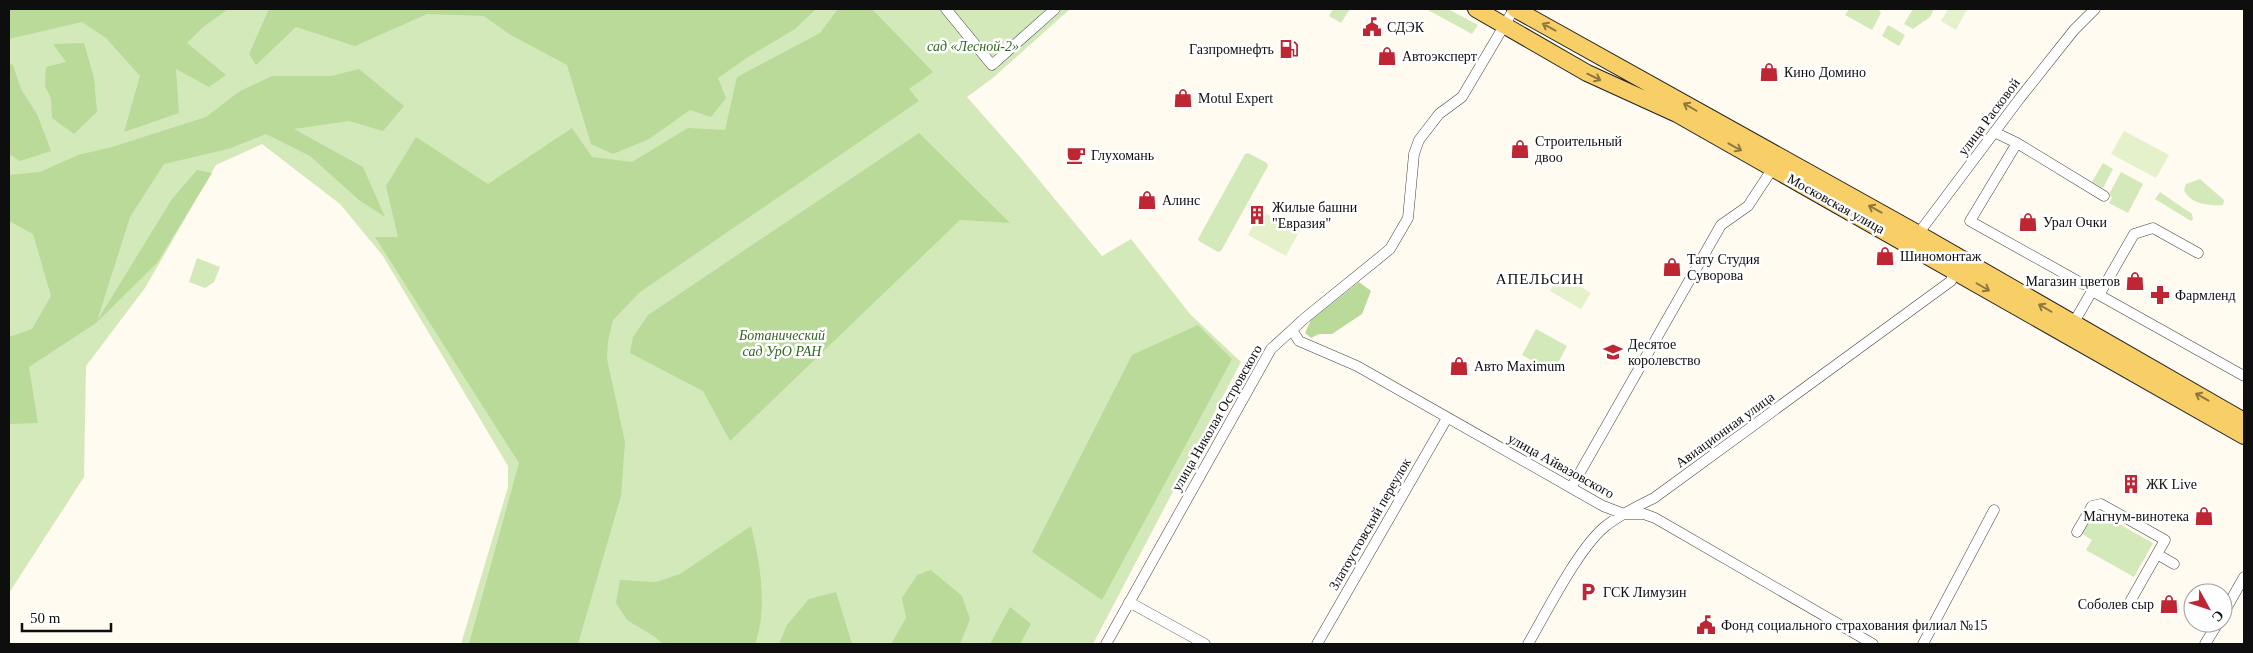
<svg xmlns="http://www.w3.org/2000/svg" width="2253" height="653" font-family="'Times New Roman',serif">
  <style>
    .green { fill: #d4e9b9 }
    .forest { fill: #b9da99 }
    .pitch { fill: #e5f1cb }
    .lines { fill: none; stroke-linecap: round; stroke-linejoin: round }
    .minor-casing { stroke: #414141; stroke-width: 11 }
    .primary-casing { stroke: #1f1f1f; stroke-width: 18 }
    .minor { stroke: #fff; stroke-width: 10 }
    .primary { stroke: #f8ce67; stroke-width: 16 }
    .oneway { stroke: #8f783f }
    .labels { text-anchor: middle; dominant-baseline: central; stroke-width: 5; stroke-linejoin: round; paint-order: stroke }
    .poi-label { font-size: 14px; fill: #0e0e0e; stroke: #fff; text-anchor: start }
    .park-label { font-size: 14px; font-style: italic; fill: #31661e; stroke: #fff }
    .street-label { font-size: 14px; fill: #0e0e0e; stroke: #fff }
    .neighbourhood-label { font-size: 15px; letter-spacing: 1px; fill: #0e0e0e; stroke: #fff }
  </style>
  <rect width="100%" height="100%" fill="#fffbf0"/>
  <path class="green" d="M 9,9 L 1070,9 L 994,77 L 967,97 L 1020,157 L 1102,256 L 1131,239 L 1190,314 L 1241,362 L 1093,644 L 461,644 L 508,487 L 508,466 L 383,256 L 340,204 L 262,144 L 216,165 L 145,288 L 86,366 L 84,477 L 9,593 Z
    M 1333,9 L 1350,9 L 1341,23 L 1329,16 Z
    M 1426,9 L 1448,9 L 1478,25 L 1472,34 Z
    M 1849,9 L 1878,9 L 1881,13 L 1872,30 L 1845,15 Z
    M 1913,9 L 1934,9 L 1930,17 L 1913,29 L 1904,24 Z
    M 1888,25 L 1905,35 L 1899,46 L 1882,36 Z
    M 1248,153 L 1267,163 L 1268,166 L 1221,251 L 1218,252 L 1199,241 L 1198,239 L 1245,154 Z
    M 2103,163 L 2113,169 L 2103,188 L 2092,182 Z
    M 2121,172 L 2143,184 L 2128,213 L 2109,203 L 2112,198 L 2109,194 Z
    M 2200,179 L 2224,200 L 2223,205 C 2209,206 2190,204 2184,190 L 2186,184 Z
    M 2160,192 L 2192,214 L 2193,219 L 2191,221 L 2155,199 Z
    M 197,258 L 220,267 L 214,282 L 205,288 L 189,282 Z
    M 1536,329 L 1567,346 L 1553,372 L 1522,355 Z
    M 2094,510 L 2153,543 L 2134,577 L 2086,550 L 2092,540 L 2081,533 Z"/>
  <path class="forest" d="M 9,9 L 228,9 L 202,28 L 187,43 L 226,75 L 209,87 L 176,69 L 179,113 L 124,132 L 140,76 L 106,38 L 82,22 L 9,39 Z
    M 269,9 L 814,9 L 815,10 L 795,29 L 748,57 L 718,78 L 726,98 L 711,117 L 690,110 L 649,139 L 613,154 L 591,144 L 567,65 L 509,34 L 484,16 L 427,14 L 355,46 L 296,27 L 256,65 L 249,54 Z
    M 838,9 L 872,9 L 933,72 L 909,89 L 919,101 L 640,292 L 613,320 L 608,341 L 607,359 L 625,442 L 621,496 L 578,644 L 469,644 L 519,463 L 375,237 L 398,237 L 386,186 L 416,137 L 488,184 L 572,128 L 592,157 L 632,162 L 688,128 L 725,130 L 737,77 L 820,33 Z
    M 84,43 L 94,78 L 97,112 L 74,134 L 52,118 L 51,98 L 45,86 L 46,67 L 66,62 L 53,44 Z
    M 9,64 L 13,65 L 21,89 L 37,114 L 51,151 L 20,161 L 9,154 Z
    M 359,69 L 404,106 L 383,131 L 349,121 L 294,129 L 363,167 L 385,217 L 359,200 L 310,156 L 266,134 L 228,149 L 164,164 L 130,217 L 97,321 L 172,199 L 197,170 L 212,173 L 157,263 L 96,323 L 29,367 L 38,423 L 9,424 L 9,337 L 32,329 L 51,296 L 33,234 L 9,221 L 9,175 L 40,172 L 78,155 L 112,147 L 206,117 L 240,91 L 272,76 L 331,76 Z
    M 919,133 L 1010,223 L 960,220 L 730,441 L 703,391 L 630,353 L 633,337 L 648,315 Z
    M 1359,282 L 1371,291 L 1362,314 L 1332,334 L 1319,334 L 1311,338 L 1305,333 L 1311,320 Z
    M 1198,325 L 1232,359 L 1102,600 L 1032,552 L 1132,355 Z
    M 751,526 C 760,561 768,609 755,644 L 663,644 L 655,637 L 627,620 L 616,603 L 620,580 L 656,582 L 680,574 Z
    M 931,570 L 962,596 L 970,619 L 960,644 L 891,644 L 906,618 L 902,598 L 917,575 Z
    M 836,592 L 852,644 L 779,644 L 787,625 L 809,599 Z
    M 1010,607 L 1031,624 L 1020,644 L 990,644 Z"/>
  <path class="pitch" d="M 1948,9 L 1967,9 L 1956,30 L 1941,21 Z
    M 2124,131 L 2169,155 L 2156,178 L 2111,154 Z
    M 1261,211 L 1299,232 L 1286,256 L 1248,235 Z
    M 1559,274 L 1591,293 L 1581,309 L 1550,291 Z"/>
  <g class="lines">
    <g class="minor-casing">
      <path id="minor" d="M 946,9 L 992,65 L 1055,9
        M 1994,132 L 2017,143 L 1970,221 L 2083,284
        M 2017,143 L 2104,196
        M 1915,238 L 2020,98 L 2074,30 L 2095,9
        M 2099,295 L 2134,234 L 2153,228 L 2198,253
        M 2073,324 L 2092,291 L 2244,376
        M 1292,330 L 1299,341 L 1357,366 L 1603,506 L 1624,514 L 1644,514 L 1655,518 L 1873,644
        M 1571,488 L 1721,225 L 1748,206 L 1773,168
        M 2077,532 L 2092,506 L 2101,504 L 2165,540 L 2131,600
        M 2157,554 L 2174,564
        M 1129,602 L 1205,644
        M 2223,614 L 2244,577
        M 1106,644 L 1271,349 L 1305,318 L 1390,249 L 1408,218 L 1414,154 L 1419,140 L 1439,114 L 1462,97 L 1514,9
        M 1317,644 L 1447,418
        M 1528,644 C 1546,613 1580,545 1607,525 C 1621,514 1638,506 1654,498 L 1951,281 L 1955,266
        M 1923,644 L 1994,510
        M 2205,644 L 2218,623"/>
    </g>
    <g class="primary-casing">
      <path id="primary" d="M 1476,9 L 1587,73 L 1677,114 L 2244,436
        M 1515,9 L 1910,229 L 2244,421"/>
    </g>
    <use href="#minor" class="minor"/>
    <use href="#primary" class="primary"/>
  </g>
  <defs><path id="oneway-shaft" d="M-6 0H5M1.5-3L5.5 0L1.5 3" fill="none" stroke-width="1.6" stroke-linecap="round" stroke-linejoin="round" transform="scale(1.25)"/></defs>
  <g class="oneway">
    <use href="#oneway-shaft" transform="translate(1549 27) rotate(-152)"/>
    <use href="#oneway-shaft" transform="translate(1594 77) rotate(26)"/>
    <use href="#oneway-shaft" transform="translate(1690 107) rotate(-150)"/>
    <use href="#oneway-shaft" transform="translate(1735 147) rotate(29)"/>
    <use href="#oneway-shaft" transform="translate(1875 209) rotate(-151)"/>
    <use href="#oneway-shaft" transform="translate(1983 287) rotate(30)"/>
    <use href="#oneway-shaft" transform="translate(2045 308) rotate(-150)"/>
    <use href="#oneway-shaft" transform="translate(2202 397) rotate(-151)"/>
  </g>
  <defs>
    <g id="civic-bare" transform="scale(1.5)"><path d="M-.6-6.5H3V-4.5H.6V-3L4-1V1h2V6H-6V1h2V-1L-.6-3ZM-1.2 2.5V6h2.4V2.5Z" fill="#bf2634" stroke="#fff" stroke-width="2.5" paint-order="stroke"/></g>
    <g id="fuel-bare" transform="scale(1.5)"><path d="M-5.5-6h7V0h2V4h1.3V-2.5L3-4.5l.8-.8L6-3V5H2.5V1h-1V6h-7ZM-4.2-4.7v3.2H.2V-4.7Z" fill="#bf2634" stroke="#fff" stroke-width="2.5" paint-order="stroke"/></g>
    <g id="shop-bare" transform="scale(1.5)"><path d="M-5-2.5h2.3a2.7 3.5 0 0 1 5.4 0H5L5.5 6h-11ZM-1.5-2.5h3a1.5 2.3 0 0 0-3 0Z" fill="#bf2634" stroke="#fff" stroke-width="2.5" paint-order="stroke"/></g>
    <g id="cafe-bare" transform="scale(1.5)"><path d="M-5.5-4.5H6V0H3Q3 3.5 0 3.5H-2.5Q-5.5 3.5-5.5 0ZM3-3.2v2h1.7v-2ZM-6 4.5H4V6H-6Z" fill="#bf2634" stroke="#fff" stroke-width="2.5" paint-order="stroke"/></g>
    <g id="building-bare" transform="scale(1.5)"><path d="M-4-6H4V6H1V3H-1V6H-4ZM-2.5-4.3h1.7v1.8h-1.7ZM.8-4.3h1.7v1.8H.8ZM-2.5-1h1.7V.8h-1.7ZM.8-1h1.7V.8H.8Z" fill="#bf2634" stroke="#fff" stroke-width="2.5" paint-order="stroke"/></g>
    <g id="pharmacy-bare" transform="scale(1.5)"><path d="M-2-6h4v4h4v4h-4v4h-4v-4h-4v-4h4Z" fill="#bf2634" stroke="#fff" stroke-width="2.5" paint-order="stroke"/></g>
    <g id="school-bare" transform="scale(1.5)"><path d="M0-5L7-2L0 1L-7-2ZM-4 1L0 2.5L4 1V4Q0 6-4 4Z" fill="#bf2634" stroke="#fff" stroke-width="2.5" paint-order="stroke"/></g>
    <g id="parking-bare" transform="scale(1.5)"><path d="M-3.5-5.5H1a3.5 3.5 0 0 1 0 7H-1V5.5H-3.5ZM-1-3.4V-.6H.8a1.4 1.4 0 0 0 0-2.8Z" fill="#bf2634" stroke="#fff" stroke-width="2.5" paint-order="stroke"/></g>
  </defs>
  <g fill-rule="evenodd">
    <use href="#civic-bare" x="1372" y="27"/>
    <use href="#fuel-bare" x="1289" y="49"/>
    <use href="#shop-bare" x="1387" y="56"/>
    <use href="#shop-bare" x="1769" y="72"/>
    <use href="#shop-bare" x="1183" y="98"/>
    <use href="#shop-bare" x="1520" y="149"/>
    <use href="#cafe-bare" x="1076" y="155"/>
    <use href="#shop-bare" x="1147" y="200"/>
    <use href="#building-bare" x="1257" y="215"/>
    <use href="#shop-bare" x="2028" y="222"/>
    <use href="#shop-bare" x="1885" y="256"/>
    <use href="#shop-bare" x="1672" y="267"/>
    <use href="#shop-bare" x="2135" y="281"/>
    <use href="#pharmacy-bare" x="2160" y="295"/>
    <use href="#school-bare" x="1613" y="352"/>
    <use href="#shop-bare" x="1459" y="366"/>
    <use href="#building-bare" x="2131" y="484"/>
    <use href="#shop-bare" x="2204" y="516"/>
    <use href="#parking-bare" x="1588" y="592"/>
    <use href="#shop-bare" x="2169" y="604"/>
    <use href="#civic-bare" x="1706" y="625"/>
  </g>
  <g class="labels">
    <g class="poi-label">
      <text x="1387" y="27">СДЭК</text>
      <text x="1274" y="49" text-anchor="end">Газпромнефть</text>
      <text x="1402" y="56">Автоэксперт</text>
      <text x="1784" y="72">Кино Домино</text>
      <text x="1198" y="98">Motul Expert</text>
      <text x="1535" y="141">Строительный<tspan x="1535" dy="16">двоо</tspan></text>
      <text x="1091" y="155">Глухомань</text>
      <text x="1162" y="200">Алинс</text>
      <text x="1272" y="207">Жилые башни<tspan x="1272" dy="16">"Евразия"</tspan></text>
      <text x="2043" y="222">Урал Очки</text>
      <text x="1900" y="256">Шиномонтаж</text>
      <text x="1687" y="259">Тату Студия<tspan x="1687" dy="16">Суворова</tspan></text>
      <text x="2120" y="281" text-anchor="end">Магазин цветов</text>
      <text x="2175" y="295">Фармленд</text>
      <text x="1628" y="344">Десятое<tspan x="1628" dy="16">королевство</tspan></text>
      <text x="1474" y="366">Авто Maximum</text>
      <text x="2146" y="484">ЖК Live</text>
      <text x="2189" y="516" text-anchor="end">Магнум-винотека</text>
      <text x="1603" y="592">ГСК Лимузин</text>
      <text x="2154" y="604" text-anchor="end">Соболев сыр</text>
      <text x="1721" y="625">Фонд социального страхования филиал №15</text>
    </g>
    <g class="park-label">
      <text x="973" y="46">сад «Лесной-2»</text>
      <text x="782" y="335">Ботанический<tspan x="782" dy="16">сад УрО РАН</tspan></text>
    </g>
    <g class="street-label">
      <text transform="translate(1989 117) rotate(-53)">улица Расковой</text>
      <text transform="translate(1836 204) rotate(29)">Московская улица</text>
      <text transform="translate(1217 418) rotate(-60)">улица Николая Островского</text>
      <text transform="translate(1725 430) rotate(-36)">Авиационная улица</text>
      <text transform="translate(1561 466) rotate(29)">улица Айвазовского</text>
      <text transform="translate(1370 524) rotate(-60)">Златоустовский переулок</text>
    </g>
    <g class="neighbourhood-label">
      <text x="1540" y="279">АПЕЛЬСИН</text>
    </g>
  </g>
  <rect width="2253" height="653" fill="none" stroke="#0e0e0e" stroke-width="20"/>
  <g transform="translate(2208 608) rotate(130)"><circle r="24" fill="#ffffff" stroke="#9f9f9f"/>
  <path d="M0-4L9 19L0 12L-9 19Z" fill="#bf2634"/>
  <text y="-8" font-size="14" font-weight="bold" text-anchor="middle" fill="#0e0e0e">С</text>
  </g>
  <path d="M22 623v8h89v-8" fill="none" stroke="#0e0e0e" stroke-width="2.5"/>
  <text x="30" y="623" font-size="15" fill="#0e0e0e" stroke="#ffffff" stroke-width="4" paint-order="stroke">50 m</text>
</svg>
